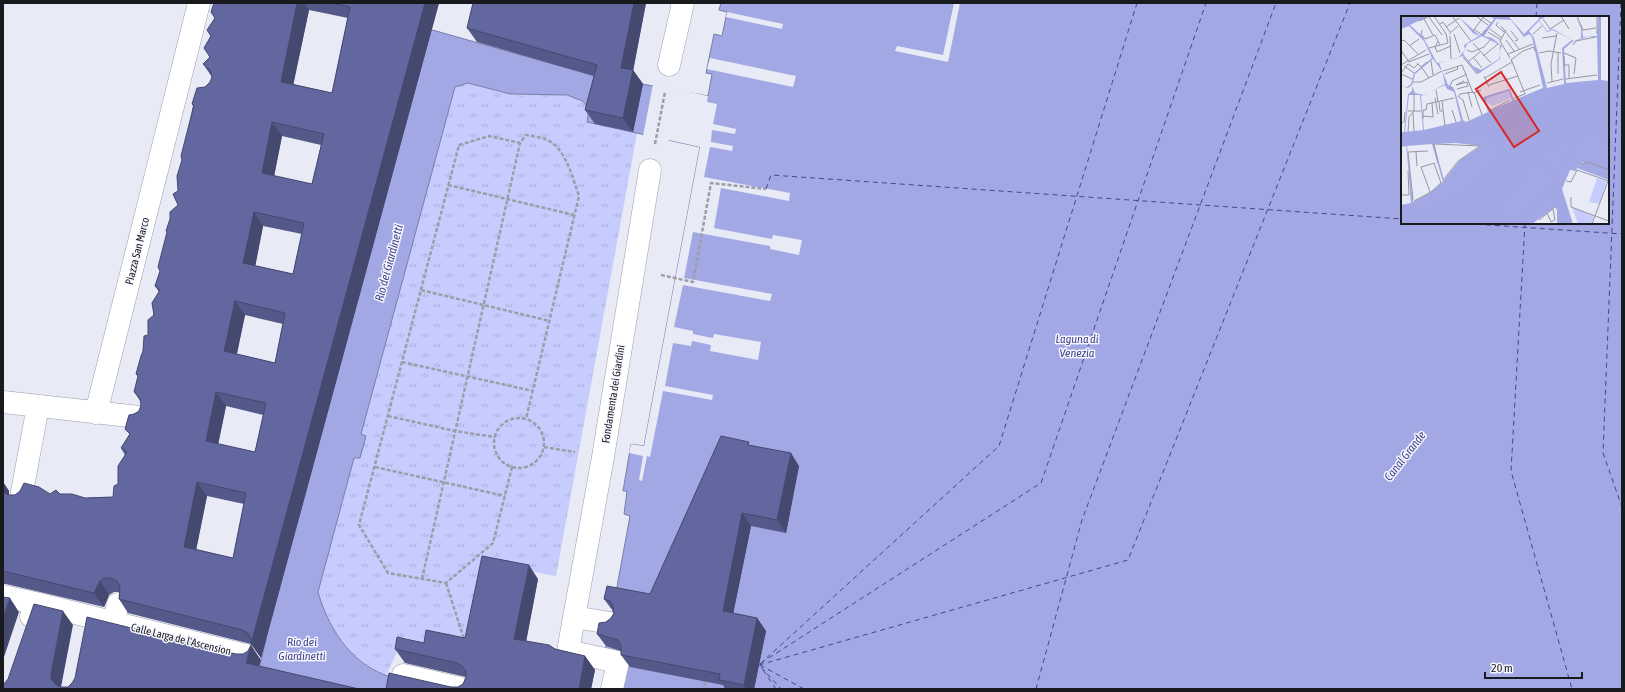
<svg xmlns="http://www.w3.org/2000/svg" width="1625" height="692" font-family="'Asap Condensed',sans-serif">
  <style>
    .park { fill: url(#park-tufts) }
    .water { fill: #a1a8e4; stroke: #787da9; fill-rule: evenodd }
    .pier { fill: #e8eaf6 }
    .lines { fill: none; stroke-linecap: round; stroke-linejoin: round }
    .ferry { stroke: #44468e; stroke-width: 1; stroke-dasharray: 5 4; stroke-linecap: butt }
    .minor-casing { stroke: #9b9da8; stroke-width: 23 }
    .path { stroke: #9c9ea7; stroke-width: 2.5; stroke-dasharray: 4 2; stroke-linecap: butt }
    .minor { stroke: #fff; stroke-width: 22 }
    .wall { fill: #545989; fill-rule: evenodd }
    .shaded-wall { fill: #45486f }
    .building { fill: #62679f; stroke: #45486f; fill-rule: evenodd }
    .labels { text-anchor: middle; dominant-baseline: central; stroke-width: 3; stroke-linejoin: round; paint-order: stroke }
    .street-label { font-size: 11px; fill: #191a1e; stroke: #f6f7ff }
    .water-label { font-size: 12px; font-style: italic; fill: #44468e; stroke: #f6f7ff }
    .inset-river { fill: none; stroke: #a1a8e4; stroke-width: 2 }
    .inset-road { fill: none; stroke: #9597a0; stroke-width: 1 }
    .view { fill: #d62828; fill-opacity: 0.15; stroke: #d62828; stroke-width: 2 }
    .inset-edge { fill: none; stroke: #191a1e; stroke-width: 2 }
  </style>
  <defs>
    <pattern id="park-tufts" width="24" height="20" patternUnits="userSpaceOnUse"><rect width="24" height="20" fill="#c6ccfd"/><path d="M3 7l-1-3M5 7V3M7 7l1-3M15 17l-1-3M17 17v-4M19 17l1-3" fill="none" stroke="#aaafd8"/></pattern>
  </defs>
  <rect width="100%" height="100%" fill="#e8eaf6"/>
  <path class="park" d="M 468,83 C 482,84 495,92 510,94 C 538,99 568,85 589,109 L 588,122 L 637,133 L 556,576 L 490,564 L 464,639 L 426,644 L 404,637 L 386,675 C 350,660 329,629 318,592 L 354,458 L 358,459 L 361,434 L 455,87 Z"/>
  <path class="water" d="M 721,3 L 1622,3 L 1622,689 L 622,689 L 605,652 L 630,516 L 624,514 L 627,491 L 623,491 L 631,444 L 644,446 L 700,147 L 587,122 L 589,109 L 582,101 L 567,95 L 510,94 L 468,83 L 455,87 L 361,434 L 366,436 L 360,458 L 354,458 L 318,592 C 328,627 349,661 385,675 C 402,681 428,685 447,689 L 311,689 L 257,677 L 266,640 L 383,16 L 627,85 L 631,82 L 708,96 L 712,74 L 706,73 L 714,34 L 722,36 L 727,12 L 719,10 ZM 1402,17 L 1608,17 L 1608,223 L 1402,223 Z"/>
  <path class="pier" d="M 954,3 L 960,3 L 948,62 L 895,51 L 897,46 L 943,55 Z
    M 727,12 L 783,24 L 782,29 L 726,17 Z
    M 710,58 L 796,76 L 793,87 L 707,69 Z
    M 653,84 L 708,96 L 707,102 L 717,104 L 713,124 L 736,129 L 735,134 L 712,130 L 711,142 L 733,146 L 732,151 L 710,147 L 704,177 L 790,193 L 789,201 L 721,188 L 714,228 L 772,239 L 773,235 L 802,240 L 799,255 L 770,249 L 770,246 L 693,232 L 684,278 L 772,294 L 770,301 L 683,285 L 674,327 L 693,331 L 693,334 L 713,338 L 714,334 L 761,342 L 758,360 L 710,351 L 711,345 L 692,341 L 691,346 L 673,343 L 665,386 L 713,395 L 712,400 L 663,391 L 650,457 L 647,456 L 642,481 L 639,480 L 643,456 L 629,453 L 631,444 L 644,446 L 700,147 L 669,140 L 668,142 L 643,136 Z"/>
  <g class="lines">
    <path class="ferry" d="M 1621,3 L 1603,453 L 1622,507
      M 1536,17 L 1537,3
      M 766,189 L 771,175 L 1402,219
      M 1459,223 L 1622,234
      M 1525,223 L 1511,471 L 1572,689
      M 761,663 L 1041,483 L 1206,3
      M 760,664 L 999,446 L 1137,3
      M 759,665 L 1128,560 L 1350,3
      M 760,665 L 804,689
      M 761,667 L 781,689
      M 763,670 L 776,689
      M 1036,689 L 1082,520 L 1276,3"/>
    <g class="minor-casing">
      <path id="minor" d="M 669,65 L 683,3
        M 3,402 L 139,417
        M 96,413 L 199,3
        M 21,497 L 38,406
        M 3,596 L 35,603 L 31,616
        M 35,603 L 249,656
        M 574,617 L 610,623
        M 113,623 L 118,604
        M 403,675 L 464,689
        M 612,689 L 618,662 L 568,651 L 603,457 L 650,170"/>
    </g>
    <path class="path" d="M 655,144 L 665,92
      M 448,185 L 574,215
      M 661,275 L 693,282 L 711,183 L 766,189
      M 421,290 L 550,321
      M 402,362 L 533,391
      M 388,416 L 455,431 L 495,437
      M494 443a25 25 0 1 1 50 0a25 25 0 1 1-50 0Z
      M 544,447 L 575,452
      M 375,467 L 505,496
      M 512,467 L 493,543 L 446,583 L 388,573 L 359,525 L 459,145 L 489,136 L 520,143 L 526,135 C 532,136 539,137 545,139 C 566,147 572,177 579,196 L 526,419
      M 422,579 L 520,143
      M 446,583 L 464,639
      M 704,682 L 707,689"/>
    <use href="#minor" class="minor"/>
  </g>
  <path class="wall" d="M 214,3 L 439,3 L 261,658 L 251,644 L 128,613 L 119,599 L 119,592 L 114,592 L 109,595 L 104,607 L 6,584 L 3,584 L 3,482 L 9,491 L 9,495 L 50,494 L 60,494 L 85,498 L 113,497 L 118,484 L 125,455 L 121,448 L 129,435 L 134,414 L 139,411 L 141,405 L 141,402 L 134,392 L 138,377 L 136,374 L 148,335 L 159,292 L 155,286 L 160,271 L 167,233 L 166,231 L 178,205 L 178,191 L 182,160 L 193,106 L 192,104 L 205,87 L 210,82 L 212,77 L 203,64 L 210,57 L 204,48 L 211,36 L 207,30 L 215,18 L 211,12 ZM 309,10 L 348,18 L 332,93 L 293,84 ZM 282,136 L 321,145 L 312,184 L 274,176 ZM 263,226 L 302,234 L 293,274 L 255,266 ZM 245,315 L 283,324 L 275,363 L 237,354 ZM 226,406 L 263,415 L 255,452 L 218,444 ZM 207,496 L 244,504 L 233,558 L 196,549 Z
    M 473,3 L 646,3 L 633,70 L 643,84 L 633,132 L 595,124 L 585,110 L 594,76 L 477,42 L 467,28 Z
    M 751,445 L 799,466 L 786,533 L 751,526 L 733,614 L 757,618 L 766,631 L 754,689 L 725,689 L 723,685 L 630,667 L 621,655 L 621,651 L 606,646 L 597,634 L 606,622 L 611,618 L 614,613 L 613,611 L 604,599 L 650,594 Z
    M 538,579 L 526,641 L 555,649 L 585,656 L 595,670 L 591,689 L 386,689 L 458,687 L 463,684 L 466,677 L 405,663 L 395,649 L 424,643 L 465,638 Z"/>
  <path class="shaded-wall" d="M 297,3 L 304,3 L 309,10 L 291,96 L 281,82 Z
    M 425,3 L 439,3 L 261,658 L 251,644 Z
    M 634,3 L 646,3 L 631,82 L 621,68 Z
    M 633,70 L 643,84 L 633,132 L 623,118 Z
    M 272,122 L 282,136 L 272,187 L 262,173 Z
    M 254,212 L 263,226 L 253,278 L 243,263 Z
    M 235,301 L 245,315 L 234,366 L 224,351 Z
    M 216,392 L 226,406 L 216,455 L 206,441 Z
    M 791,453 L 799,466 L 786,533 L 777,520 Z
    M 3,482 L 9,491 L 9,502 L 3,492 Z
    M 197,482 L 207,496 L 194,561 L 184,547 Z
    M 742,513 L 751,526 L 731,624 L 723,611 Z
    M 529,565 L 538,579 L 524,653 L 514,639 Z
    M 100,581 L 109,595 L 104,607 L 94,593 Z
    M 10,598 L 19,612 L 3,660 L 3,617 Z
    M 63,611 L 73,625 L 61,687 L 58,689 L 51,679 L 51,673 Z
    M 757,618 L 766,631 L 754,689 L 746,689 L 744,685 Z
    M 251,645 L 261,660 L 256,677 L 246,663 Z
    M 585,656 L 595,670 L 591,689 L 579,689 Z"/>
  <path class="building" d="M 214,3 L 297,3 L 281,82 L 332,93 L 350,7 L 332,3 L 425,3 L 251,644 L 251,639 L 248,633 L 242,630 L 119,599 L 120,586 L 117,581 L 111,578 L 104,578 L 100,581 L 94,593 L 3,571 L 3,492 L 8,495 L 15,495 L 20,491 L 24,483 L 39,487 L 50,494 L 56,490 L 60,494 L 72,494 L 85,498 L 113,497 L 114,486 L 118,484 L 118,466 L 127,452 L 121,448 L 130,434 L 125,429 L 129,415 L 134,414 L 139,411 L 141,405 L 140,398 L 134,392 L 138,376 L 136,374 L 141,356 L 143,351 L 144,336 L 148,335 L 148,320 L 154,315 L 152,303 L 160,290 L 155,286 L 160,271 L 158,267 L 167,232 L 166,231 L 170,219 L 170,212 L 178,205 L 173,194 L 178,191 L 177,176 L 182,160 L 181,156 L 194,105 L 192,104 L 197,88 L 205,87 L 210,82 L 212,77 L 210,70 L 203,64 L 210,57 L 204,48 L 211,36 L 207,30 L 215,18 L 211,12 ZM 272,122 L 324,134 L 312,184 L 262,173 ZM 254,212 L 304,223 L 293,274 L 243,263 ZM 235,301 L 285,313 L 275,363 L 224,351 ZM 216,392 L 266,403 L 255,452 L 206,441 ZM 197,482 L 246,493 L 233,558 L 184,547 Z
    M 473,3 L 634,3 L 621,68 L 633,70 L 623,118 L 585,110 L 597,65 L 467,28 Z
    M 721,436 L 749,442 L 748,445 L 791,453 L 777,520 L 742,513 L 723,611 L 757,618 L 744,685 L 719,680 L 720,674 L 621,655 L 621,646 L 618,640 L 597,634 L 599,623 L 606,622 L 611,618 L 614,613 L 613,606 L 610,601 L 604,599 L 607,586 L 650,594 Z
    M 482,556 L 529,565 L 514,639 L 549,645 L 555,649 L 585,656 L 579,689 L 386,689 L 389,673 L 451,687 L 458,687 L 463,684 L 466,677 L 466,671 L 462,666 L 457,663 L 395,649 L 397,637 L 424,643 L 426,630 L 465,638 Z
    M 3,597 L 10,598 L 3,617 Z
    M 34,604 L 63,611 L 51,673 L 51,679 L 55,684 L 60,687 L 68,687 L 72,683 L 75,678 L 87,617 L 236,654 L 243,654 L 248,651 L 251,645 L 246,663 L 359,689 L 3,689 L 3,685 L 8,679 Z"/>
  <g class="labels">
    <g class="street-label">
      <text transform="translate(137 251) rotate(-76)">Piazza San Marco</text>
      <text transform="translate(613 394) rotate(-81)">Fondamenta dei Giardini</text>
      <text transform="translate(181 639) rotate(14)">Calle Larga de l'Ascension</text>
    </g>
    <g class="water-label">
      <text transform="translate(389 263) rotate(-75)">Rio dei Giardinetti</text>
      <text x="1077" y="339">Laguna di<tspan x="1077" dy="14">Venezia</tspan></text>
      <text transform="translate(1405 456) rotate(-52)">Canal Grande</text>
      <text x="302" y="642">Rio dei<tspan x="302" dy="14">Giardinetti</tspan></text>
    </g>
  </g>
  <g transform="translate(1401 16)">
    <rect width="208" height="208" fill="#e8eaf6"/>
    <path d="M 108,75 L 110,82 L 92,90 L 85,86 L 86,82 ZM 196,162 L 206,165 L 198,188 L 188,186 ZM 171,191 L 193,200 L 190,208 L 177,208 Z" fill="#c6ccfd"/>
    <path d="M 0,0 L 28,0 L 9,9 L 22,21 L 36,47 L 57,42 L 64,34 L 63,29 L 78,20 L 72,17 L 57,0 L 79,20 L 93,3 L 89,0 L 108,1 L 123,18 L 138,3 L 137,0 L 146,0 L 138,4 L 146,15 L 152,13 L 173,25 L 180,22 L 180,12 L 174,0 L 181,12 L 182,21 L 196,20 L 197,0 L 200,0 L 200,64 L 208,65 L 208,154 L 186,146 L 182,146 L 178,149 L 186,146 L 208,154 L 208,164 L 176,152 L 175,155 L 169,154 L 161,173 L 172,208 L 156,208 L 156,194 L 154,191 L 131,208 L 0,208 L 0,189 L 10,187 L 6,137 L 5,130 L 0,131 L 0,116 L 3,116 L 7,78 L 11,75 L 11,69 L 7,72 L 0,70 L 6,71 L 10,68 L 13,57 L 31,42 L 23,25 L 8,10 L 0,13 ZM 95,3 L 110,4 L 123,21 L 128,18 L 131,21 L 142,72 L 113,84 L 108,71 L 108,73 L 82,81 L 87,96 L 65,106 L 62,104 L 54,75 L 52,71 L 47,69 L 38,47 L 62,40 L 77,58 L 99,43 L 98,36 L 101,30 L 91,22 L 83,20 ZM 138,5 L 146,16 L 152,14 L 171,24 L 161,32 L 163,68 L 146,72 L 133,22 L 128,15 ZM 81,20 L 99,29 L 98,43 L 80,54 L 72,50 L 62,38 L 66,28 ZM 186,21 L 196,21 L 197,64 L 165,67 L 163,33 L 171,26 ZM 32,43 L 41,55 L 44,68 L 23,79 L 14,77 L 11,70 L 14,58 ZM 44,69 L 46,73 L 53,76 L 60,105 L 23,114 L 20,80 ZM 108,75 L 111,85 L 88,95 L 85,86 L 86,82 ZM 8,79 L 19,79 L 22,114 L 4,116 ZM 55,127 L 80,130 L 58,145 L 43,164 L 33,128 ZM 31,128 L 42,166 L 30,176 L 12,186 L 6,130 Z" fill="#a1a8e4" fill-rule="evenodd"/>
    <path class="inset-river" d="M 193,72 L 196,95M 158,76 L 185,89 L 208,90M 170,81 L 184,86 L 208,88M 111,88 L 153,162 L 166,208M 94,99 L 106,110 L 186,95 L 198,96M 96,100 L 107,105 L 142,96 L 183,80 L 193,72M 98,100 L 107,103 L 140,93 L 157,77M 83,104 L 91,112 L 144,99 L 156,79M 197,104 L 198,112 L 208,125M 73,112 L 81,100M 7,119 L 12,124 L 53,119 L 91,110 L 92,105M 10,123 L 12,125 L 31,123 L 35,125 L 36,122 L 82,114 L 83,104M 0,126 L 32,124 L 36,119 L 53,117 L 90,108 L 94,100M 163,165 L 159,160 L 193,72M 0,193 L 30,198 L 73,173 L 118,122 L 147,105 L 158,76M 0,206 L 32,202 L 76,176 L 98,149 L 94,99M 25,208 L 34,207 L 79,179 L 121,124 L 149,108 L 187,98 L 208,96M 42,208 L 82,182 L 124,127 L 151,111 L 187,101 L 208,101M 51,208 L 85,185 L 127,130 L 153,114 L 188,104 L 208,104M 59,208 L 88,189 L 129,133 L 154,116 L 189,107 L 208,107M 67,208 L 91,192 L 132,136 L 156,119 L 189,110 L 208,111M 92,208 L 93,195 L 135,139 L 158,122 L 172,73 L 184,83 L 208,85M 112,208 L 157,164 L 162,165"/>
    <path class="inset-road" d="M 51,0 L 70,25M 80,0 L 90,7M 160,0 L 168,13M 176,0 L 182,14 L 195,12M 196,0 L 196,18M 28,1 L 41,19M 76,1 L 87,9M 23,3 L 32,19M 142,3 L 149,13 L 163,4M 18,5 L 29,0M 97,6 L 95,9 L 103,16M 39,8 L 42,6 L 49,16M 100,10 L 118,33M 45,11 L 58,2M 73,13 L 81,19 L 84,14M 89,13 L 101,22M 21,14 L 20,18 L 24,23 L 34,19 L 39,29M 72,15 L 83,0M 110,15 L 117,24 L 114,25M 87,16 L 100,24M 48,18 L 57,10M 53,18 L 59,37M 132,18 L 141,10M 49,20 L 50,43M 141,22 L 155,20M 105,24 L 113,35M 0,25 L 3,24 L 17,38M 37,25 L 34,31 L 36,36 L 50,30M 99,25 L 109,42M 99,25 L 105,14M 72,27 L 90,47M 172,29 L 175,25 L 195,21M 8,30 L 18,23M 28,32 L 47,27 L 45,18 L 33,0M 0,34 L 8,46 L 28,38M 66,34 L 71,36 L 83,31 L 89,24M 138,37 L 148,35 L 160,37M 163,37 L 175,42 L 173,58M 107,38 L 132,28M 82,40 L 97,28M 163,40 L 163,49 L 168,49 L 168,63M 62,41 L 76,58M 73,42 L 81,52M 110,43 L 124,78 L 113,82M 110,44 L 122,35 L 133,31 L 134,35M 30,45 L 32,59M 68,45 L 79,36M 16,47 L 20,51 L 26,46M 0,49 L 25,34M 3,50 L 13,57M 21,52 L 28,62M 42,55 L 61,49 L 72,77 L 80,74M 0,57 L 7,48 L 13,52 L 17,48M 0,58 L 11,63M 44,58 L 57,53 L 56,50M 157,58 L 157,37M 83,60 L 88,71M 84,62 L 111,46M 165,63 L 196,59M 12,66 L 20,66 L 41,55M 151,66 L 150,48 L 156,17M 146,67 L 162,63M 88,69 L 117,60M 49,70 L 51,65 L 66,58M 56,73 L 67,70 L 66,66 L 55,69 L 63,65M 35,74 L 37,86M 67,76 L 71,91M 73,76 L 81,99M 119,76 L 139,69M 57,81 L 59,78 L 72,76M 58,81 L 62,84 L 68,104M 34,82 L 37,98M 41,85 L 44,110M 38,86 L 39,95 L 42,95M 51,94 L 55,106M 7,95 L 20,95M 88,95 L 109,84M 12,97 L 13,115M 22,100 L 32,101 L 31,87M 22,103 L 22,94 L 25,94 L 26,88 L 53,82M 1,107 L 3,106 L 4,96M 7,116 L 8,101 L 13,95 L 13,78M 15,136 L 16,150M 33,147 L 40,167M 37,147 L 33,128 L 79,130 L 57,145 L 43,163M 179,148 L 187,146 L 208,154M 165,165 L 170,166 L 176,154 L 208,165M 29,176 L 20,151 L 34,147M 0,179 L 8,179 L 7,155M 170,181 L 170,191 L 208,205M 12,184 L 7,136 L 27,135M 13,185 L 30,176 L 41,166M 146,197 L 150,206 L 154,204 L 152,193M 138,204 L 154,191M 191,208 L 207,165"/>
    <path class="view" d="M 100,56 L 138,115 L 113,131 L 75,73 Z"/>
    <rect width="208" height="208" class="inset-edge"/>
  </g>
  <rect width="1625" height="692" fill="none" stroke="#191a1e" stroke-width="8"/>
  <path d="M1485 672v6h97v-6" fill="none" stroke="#191a1e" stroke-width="2"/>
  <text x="1491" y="672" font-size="12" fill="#191a1e" stroke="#f6f7ff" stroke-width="3" paint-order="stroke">20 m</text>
</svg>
